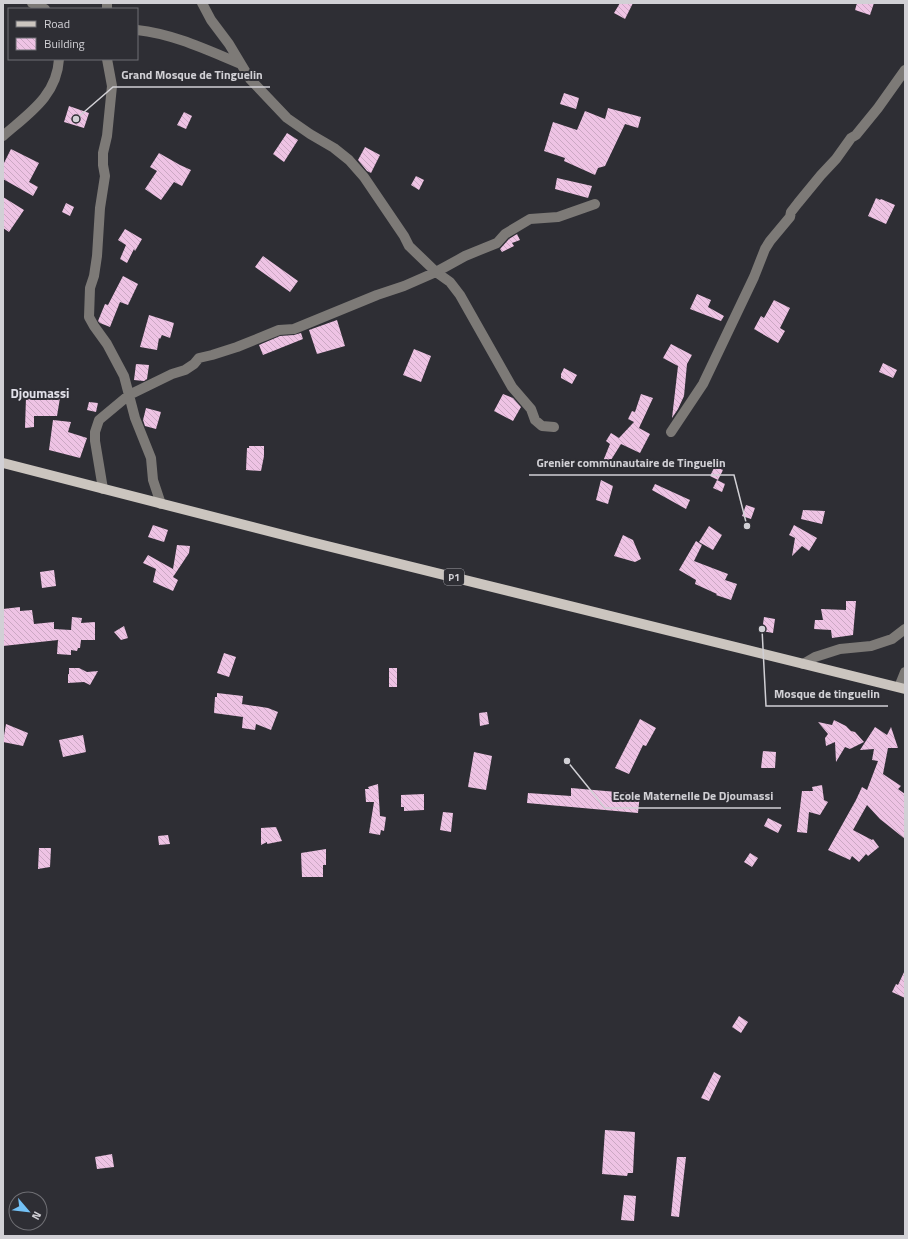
<svg xmlns="http://www.w3.org/2000/svg" width="908" height="1239" font-family="'Titillium Web',sans-serif">
  <style>
    .building { fill: url(#building-back-hatch) }
    .lines { fill: none; stroke-linecap: round; stroke-linejoin: round }
    .minor { stroke: #7d7a77; stroke-width: 10 }
    .major { stroke: #cbc5bf; stroke-width: 10 }
    .labels { text-anchor: middle; dominant-baseline: central; stroke-width: 4; stroke-linejoin: round; paint-order: stroke }
    .shield { fill: #2e2e34; stroke: #a09fa5; stroke-width: 1 }
    .shield-label { font-size: 10px; font-weight: bold; fill: #d1d0d5 }
    .quarter-label { font-size: 13px; font-weight: bold; fill: #e1e0e9; stroke: #2e2e34 }
    .leader { fill: none; stroke: #d1d0d5; stroke-width: 1.5 }
    .callout-dot { fill: #d1d0d5; stroke: #2e2e34; stroke-width: 1.5 }
    .callout-label { font-size: 12px; text-anchor: middle; font-weight: bold; fill: #d1d0d5; stroke: #2e2e34; stroke-width: 4; stroke-linejoin: round; paint-order: stroke }
  </style>
  <defs>
    <pattern id="building-back-hatch" width="6" height="6" patternUnits="userSpaceOnUse"><rect width="6" height="6" fill="#eec3e4"/><path d="M-1 5l2 2M0 0l6 6M5-1l2 2" fill="none" stroke="#cba8c3"/></pattern>
  </defs>
  <rect width="100%" height="100%" fill="#2e2e34"/>
  <path class="building" d="M 620,3 L 633,3 L 625,19 L 614,13 Z
    M 857,3 L 874,3 L 870,15 L 855,10 Z
    M 564,93 L 579,98 L 576,109 L 560,104 Z
    M 69,106 L 89,113 L 84,128 L 64,122 Z
    M 608,108 L 641,117 L 638,128 L 625,124 L 605,166 L 598,168 L 595,175 L 564,161 L 565,158 L 544,151 L 553,122 L 577,130 L 585,111 L 605,119 Z
    M 184,112 L 192,116 L 186,129 L 177,125 Z
    M 287,133 L 298,140 L 284,162 L 273,154 Z
    M 365,147 L 380,155 L 371,173 L 367,171 L 358,160 Z
    M 11,149 L 39,163 L 29,182 L 38,187 L 33,196 L 3,179 L 3,165 Z
    M 159,153 L 180,165 L 191,170 L 182,186 L 174,182 L 161,200 L 145,189 L 157,171 L 150,167 Z
    M 416,176 L 424,180 L 419,190 L 411,185 Z
    M 557,178 L 592,186 L 588,198 L 555,189 Z
    M 3,197 L 24,210 L 9,232 L 3,228 Z
    M 876,198 L 880,200 L 881,199 L 895,205 L 886,224 L 868,216 Z
    M 66,203 L 74,207 L 70,216 L 62,212 Z
    M 125,229 L 142,239 L 135,251 L 134,249 L 127,263 L 120,259 L 126,245 L 118,240 Z
    M 517,234 L 520,240 L 512,243 L 514,246 L 502,252 L 500,249 L 509,239 Z
    M 263,256 L 298,281 L 290,292 L 255,267 Z
    M 123,276 L 138,284 L 128,305 L 120,302 L 110,327 L 100,323 L 98,321 L 105,304 L 108,305 Z
    M 697,294 L 711,300 L 708,307 L 724,316 L 721,321 L 690,309 Z
    M 774,300 L 790,308 L 780,328 L 785,331 L 778,343 L 754,329 L 761,316 L 764,318 Z
    M 149,315 L 174,323 L 170,338 L 162,335 L 160,339 L 159,338 L 157,350 L 140,347 Z
    M 337,320 L 345,346 L 317,354 L 309,330 Z
    M 301,333 L 303,339 L 263,355 L 259,345 L 280,336 L 294,335 Z
    M 671,344 L 692,355 L 687,364 L 684,396 L 678,409 L 672,418 L 678,366 L 663,358 Z
    M 414,349 L 431,356 L 421,382 L 403,375 Z
    M 883,363 L 897,370 L 893,378 L 879,372 Z
    M 136,364 L 149,365 L 147,379 L 144,381 L 134,380 Z
    M 564,368 L 577,375 L 572,384 L 561,378 L 561,374 Z
    M 32,394 L 60,398 L 57,416 L 34,416 L 34,427 L 25,428 L 26,397 L 32,397 Z
    M 503,394 L 513,398 L 521,407 L 513,421 L 494,411 Z
    M 641,394 L 653,398 L 639,428 L 650,434 L 640,453 L 621,444 L 606,468 L 601,466 L 610,444 L 606,441 L 611,433 L 619,438 L 634,422 L 628,419 L 632,411 L 635,412 Z
    M 89,402 L 98,403 L 96,412 L 87,410 Z
    M 146,408 L 161,412 L 156,429 L 145,426 L 143,420 Z
    M 53,420 L 71,422 L 68,432 L 87,438 L 80,458 L 49,450 Z
    M 249,446 L 264,446 L 264,456 L 261,471 L 246,470 L 247,448 L 249,448 Z
    M 715,466 L 723,470 L 718,480 L 710,476 Z
    M 601,480 L 613,486 L 608,504 L 596,500 Z
    M 717,480 L 725,484 L 722,492 L 713,488 Z
    M 655,484 L 690,500 L 686,509 L 652,490 Z
    M 746,505 L 755,508 L 751,519 L 742,516 Z
    M 803,510 L 825,511 L 822,524 L 801,519 Z
    M 153,525 L 168,530 L 164,542 L 148,537 Z
    M 794,525 L 817,538 L 809,551 L 802,546 L 792,556 L 795,538 L 789,535 Z
    M 709,526 L 722,535 L 713,550 L 699,542 Z
    M 623,535 L 633,540 L 641,559 L 635,562 L 614,556 Z
    M 696,541 L 702,545 L 694,561 L 728,574 L 725,580 L 737,584 L 731,600 L 716,595 L 717,594 L 695,584 L 696,580 L 679,570 Z
    M 177,545 L 190,546 L 189,553 L 173,577 L 178,580 L 173,591 L 153,582 L 156,569 L 143,563 L 148,555 L 173,569 Z
    M 54,570 L 56,586 L 42,588 L 40,572 Z
    M 846,601 L 856,601 L 853,635 L 832,638 L 831,630 L 814,629 L 815,620 L 823,620 L 821,609 L 846,610 Z
    M 20,607 L 20,611 L 32,610 L 34,624 L 54,622 L 54,629 L 71,630 L 72,617 L 82,618 L 81,623 L 95,622 L 95,640 L 81,640 L 80,648 L 78,648 L 77,651 L 71,650 L 71,655 L 57,654 L 58,640 L 3,646 L 3,609 Z
    M 764,617 L 775,619 L 773,633 L 762,631 Z
    M 124,626 L 128,638 L 121,640 L 114,632 Z
    M 224,653 L 236,657 L 229,677 L 217,673 Z
    M 69,668 L 79,668 L 87,672 L 98,671 L 90,685 L 84,682 L 68,683 L 68,674 L 69,674 Z
    M 389,668 L 397,668 L 397,687 L 389,687 Z
    M 217,693 L 243,696 L 242,704 L 268,708 L 278,712 L 271,730 L 256,724 L 255,730 L 242,728 L 243,717 L 214,713 L 215,697 L 217,697 Z
    M 487,712 L 489,724 L 480,726 L 479,713 Z
    M 640,719 L 656,728 L 646,746 L 643,745 L 629,774 L 615,768 Z
    M 834,720 L 846,726 L 851,731 L 855,732 L 864,742 L 850,749 L 845,747 L 836,762 L 835,742 L 826,746 L 825,738 L 828,734 L 818,722 L 832,725 Z
    M 6,724 L 28,733 L 23,746 L 3,742 Z
    M 875,727 L 887,735 L 891,727 L 898,748 L 888,748 L 883,774 L 901,786 L 898,789 L 905,794 L 905,839 L 880,819 L 867,805 L 853,830 L 872,840 L 873,839 L 879,847 L 868,856 L 866,854 L 859,862 L 852,856 L 850,860 L 828,850 L 856,800 L 862,787 L 867,790 L 878,761 L 872,760 L 874,749 L 860,750 Z
    M 83,735 L 86,752 L 63,757 L 59,740 Z
    M 763,751 L 776,752 L 775,768 L 761,768 Z
    M 474,752 L 492,756 L 486,790 L 468,787 Z
    M 378,784 L 380,816 L 386,817 L 384,831 L 381,830 L 380,835 L 369,833 L 374,802 L 366,802 L 365,789 L 369,789 L 368,787 Z
    M 822,785 L 824,800 L 828,802 L 820,815 L 809,812 L 807,833 L 797,832 L 802,791 L 813,791 L 812,787 Z
    M 571,788 L 640,794 L 638,813 L 527,803 L 528,793 L 571,796 Z
    M 424,794 L 424,810 L 404,811 L 404,807 L 401,807 L 401,795 Z
    M 443,812 L 453,813 L 451,832 L 440,830 Z
    M 768,818 L 782,825 L 778,833 L 764,826 Z
    M 276,827 L 282,841 L 267,844 L 267,842 L 261,845 L 261,828 Z
    M 168,835 L 170,844 L 159,845 L 158,836 Z
    M 39,848 L 51,848 L 50,867 L 38,869 Z
    M 326,849 L 326,865 L 323,865 L 323,877 L 302,877 L 301,853 Z
    M 750,853 L 758,858 L 752,867 L 744,862 Z
    M 905,970 L 905,998 L 892,992 L 896,984 L 898,985 Z
    M 739,1016 L 748,1022 L 741,1033 L 732,1027 Z
    M 714,1072 L 721,1076 L 709,1101 L 701,1098 Z
    M 605,1130 L 635,1132 L 633,1173 L 628,1173 L 627,1176 L 602,1174 Z
    M 112,1154 L 114,1167 L 97,1169 L 95,1157 Z
    M 677,1157 L 686,1157 L 679,1217 L 671,1216 Z
    M 624,1195 L 636,1196 L 634,1221 L 621,1220 Z"/>
  <g class="lines">
    <path class="minor" d="M 32,3 L 45,9
      M 202,3 L 211,20 L 229,44 L 250,79 L 287,118 L 310,134 L 334,148 L 349,160 L 364,177 L 404,236 L 409,246 L 436,272 L 450,282 L 460,295 L 512,387 L 531,409 L 535,420 L 542,426 L 554,427
      M 107,9 L 107,3
      M 137,30 C 174,34 207,50 241,64
      M 107,59 L 112,86 L 107,136 L 103,153 L 103,165 L 105,176 L 100,208 L 97,256 L 94,276 L 90,288 L 89,317 L 94,326 L 107,344 L 124,376 L 135,418 L 151,458 L 153,480 L 161,504
      M 3,136 C 28,114 57,96 59,59
      M 671,432 L 703,384 L 754,277 L 765,249 L 770,241 L 790,217 L 791,212 L 798,203 L 821,175 L 836,159 L 851,138 L 856,135 L 878,108 L 905,70
      M 103,489 L 95,441 L 95,432 L 99,420 L 129,395 L 172,374 L 185,370 L 194,364 L 199,358 L 212,355 L 237,347 L 279,330 L 294,329 L 377,295 L 404,286 L 436,272 L 465,256 L 497,243 L 505,234 L 530,219 L 558,217 L 595,204
      M 803,664 L 815,657 L 840,649 L 871,646 L 892,639 L 905,629
      M 899,687 L 905,672"/>
    <path class="major" d="M 3,463 L 307,541 L 905,689"/>
  </g>
  <g class="labels">
    <rect class="shield" x="444" y="569" width="20" height="16" rx="3"/>
    <g class="shield-label">
      <text x="454" y="577">P1</text>
    </g>
    <g class="quarter-label">
      <text x="40" y="393">Djoumassi</text>
    </g>
  </g>
  <path class="leader" d="M76 119L113 87H270M747 526L734 475H529M762 629L766 706H888M567 761L605 808H781"/>
  <g class="callout-dot">
    <circle cx="76" cy="119" r="4"/>
    <circle cx="747" cy="526" r="4"/>
    <circle cx="762" cy="629" r="4"/>
    <circle cx="567" cy="761" r="4"/>
  </g>
  <g class="callout-label">
    <text x="192" y="79">Grand Mosque de Tinguelin</text>
    <text x="631" y="467">Grenier communautaire de Tinguelin</text>
    <text x="827" y="698">Mosque de tinguelin</text>
    <text x="693" y="800">Ecole Maternelle De Djoumassi</text>
  </g>
  <rect width="908" height="1239" fill="none" stroke="#d1d0d5" stroke-width="8"/>
  <rect x="8" y="8" width="130" height="52" fill="#2e2e34" stroke="#6f6f74"/>
  <rect x="16" y="21" width="20" height="6" fill="#cbc5bf" stroke="#6f6f74"/>
  <text x="44" y="28" font-size="12" fill="#d1d0d5">Road</text>
  <rect x="16" y="38" width="20" height="12" fill="url(#building-back-hatch)" stroke="#6f6f74"/>
  <text x="44" y="48" font-size="12" fill="#d1d0d5">Building</text>
  <g transform="translate(28 1211) rotate(118)"><circle r="19" fill="#2e2e34" stroke="#6f6f74"/>
  <path d="M0-3L7 15L0 10L-7 15Z" fill="#73c1f5"/>
  <text y="-6" font-size="11" font-weight="bold" text-anchor="middle" fill="#d1d0d5">N</text>
  </g>
</svg>
